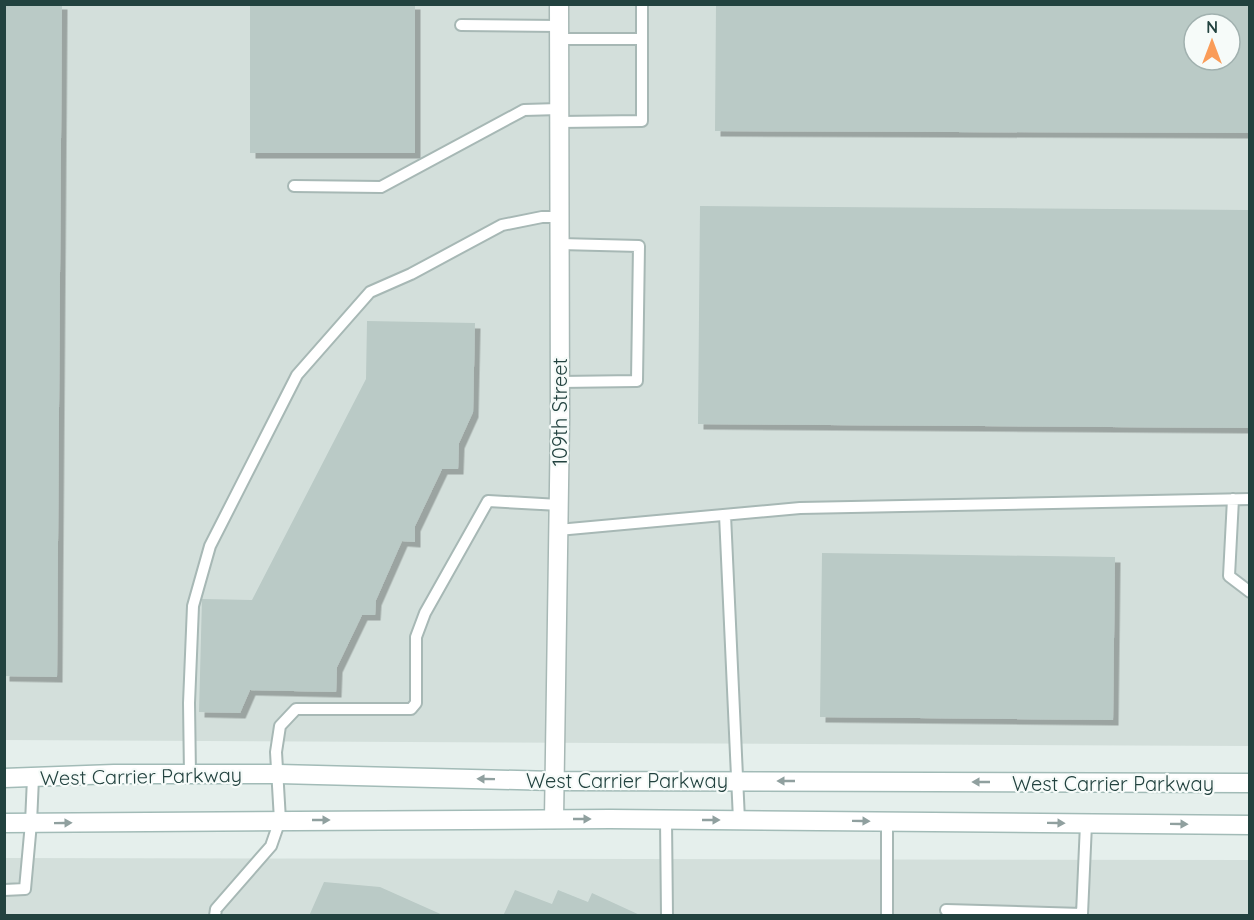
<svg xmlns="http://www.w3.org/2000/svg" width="1254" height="920" font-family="Quicksand,sans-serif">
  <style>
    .built { fill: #d3dfdb; fill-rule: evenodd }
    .building { fill: #bacac6; fill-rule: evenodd; filter: url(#shadow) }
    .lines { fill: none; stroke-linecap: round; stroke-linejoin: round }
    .service-casing { stroke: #a7b8b5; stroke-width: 14 }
    .minor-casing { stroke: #a7b8b5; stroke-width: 21 }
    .secondary-casing { stroke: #a2bbb7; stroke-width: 21 }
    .service { stroke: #fff; stroke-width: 10 }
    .minor { stroke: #fff; stroke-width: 18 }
    .secondary { stroke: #fff; stroke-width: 18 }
    .oneway { fill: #90a09f }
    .labels { text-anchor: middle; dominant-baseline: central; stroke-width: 4.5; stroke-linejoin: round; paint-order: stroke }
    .street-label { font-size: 20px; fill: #22423f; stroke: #f6fbf9 }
  </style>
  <defs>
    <filter id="shadow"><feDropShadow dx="5.5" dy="5.5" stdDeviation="0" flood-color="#0004"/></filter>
  </defs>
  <rect width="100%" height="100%" fill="#e5efec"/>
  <path class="built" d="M 5,5 L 1249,5 L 1249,746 L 5,740 ZM 1194,24 L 1230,24 L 1230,60 L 1194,60 Z
    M 4,858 L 1249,860 L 1250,915 L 5,916 Z"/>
  <path class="building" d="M 4,4 L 62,4 L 57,677 L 4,676 Z
    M 250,4 L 415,4 L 415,153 L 250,153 Z
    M 716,4 L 1250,4 L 1250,133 L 715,131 ZM 1194,24 L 1230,24 L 1230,60 L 1194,60 Z
    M 700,206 L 1250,210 L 1250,428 L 698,424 Z
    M 367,321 L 475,323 L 473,412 L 459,443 L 458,469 L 442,469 L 415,526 L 415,542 L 402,541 L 376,600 L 375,615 L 362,615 L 337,667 L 336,692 L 250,690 L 240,713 L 199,712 L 202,599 L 252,600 L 366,379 Z
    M 822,553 L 1115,557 L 1113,720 L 820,717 Z
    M 324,882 L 380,887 L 445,916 L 309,916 Z
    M 515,890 L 552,904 L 558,890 L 588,902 L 592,893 L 642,916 L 503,916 Z"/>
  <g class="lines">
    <g class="service-casing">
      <path id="service" d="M 461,25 L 559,26
        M 559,39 L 642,39
        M 559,122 L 642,121 L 642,4
        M 294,186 L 381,187 L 524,110 L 559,109
        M 560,244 L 639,246 L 637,381 L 560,382
        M 1233,499 L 1229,576 L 1250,592
        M 725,515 L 739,820
        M 558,530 L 800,508 L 1250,499
        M 190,775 L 189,703 L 193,606 L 210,546 L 297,375 L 370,292 L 411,274 L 502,225 L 542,217 L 560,217
        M 666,820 L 667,916
        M 4,890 L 25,889 L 31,823 L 33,778
        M 946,910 L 1082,914 L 1086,824
        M 215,916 L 216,909 L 271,846 L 280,820 L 276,752 L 280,726 L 296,709 L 411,709 L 416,703 L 416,637 L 425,613 L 488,501 L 559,505
        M 887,916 L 887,821"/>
    </g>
    <g class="minor-casing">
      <path id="minor" d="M 554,819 L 560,419 L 559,4"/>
    </g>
    <g class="secondary-casing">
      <path id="secondary" d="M 4,778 L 114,774 L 279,774 L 554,781 L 1250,783
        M 4,823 L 610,819 L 1250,825"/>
    </g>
    <use href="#service" class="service"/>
    <use href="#minor" class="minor"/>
    <use href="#secondary" class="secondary"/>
  </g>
  <defs><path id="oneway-solid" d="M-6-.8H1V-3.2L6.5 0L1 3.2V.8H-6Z" transform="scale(1.5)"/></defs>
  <g class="oneway">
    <use href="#oneway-solid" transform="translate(486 779) rotate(-179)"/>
    <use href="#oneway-solid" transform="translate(786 781) rotate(-180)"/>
    <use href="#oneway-solid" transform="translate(981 782) rotate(-180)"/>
    <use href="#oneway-solid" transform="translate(582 819)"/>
    <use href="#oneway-solid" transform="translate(321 820)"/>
    <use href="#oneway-solid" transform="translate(711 820)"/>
    <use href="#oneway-solid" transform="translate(861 821) rotate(1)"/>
    <use href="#oneway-solid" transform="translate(63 823) rotate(-1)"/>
    <use href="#oneway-solid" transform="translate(1056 823) rotate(1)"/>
    <use href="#oneway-solid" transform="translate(1179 824) rotate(1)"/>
  </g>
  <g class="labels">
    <g class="street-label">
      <text transform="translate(559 412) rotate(-90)">109th Street</text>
      <text transform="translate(141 776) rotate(-1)">West Carrier Parkway</text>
      <text x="627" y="780">West Carrier Parkway</text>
      <text x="1113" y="783">West Carrier Parkway</text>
    </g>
  </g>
  <rect width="1254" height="920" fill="none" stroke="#22423f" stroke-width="12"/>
  <g transform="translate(1212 42)"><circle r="28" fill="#f6fbf9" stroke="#a1b1af" stroke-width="1.5"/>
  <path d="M0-4.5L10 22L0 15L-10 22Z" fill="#fa9c58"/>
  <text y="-9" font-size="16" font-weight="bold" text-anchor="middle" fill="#22423f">N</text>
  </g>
</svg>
